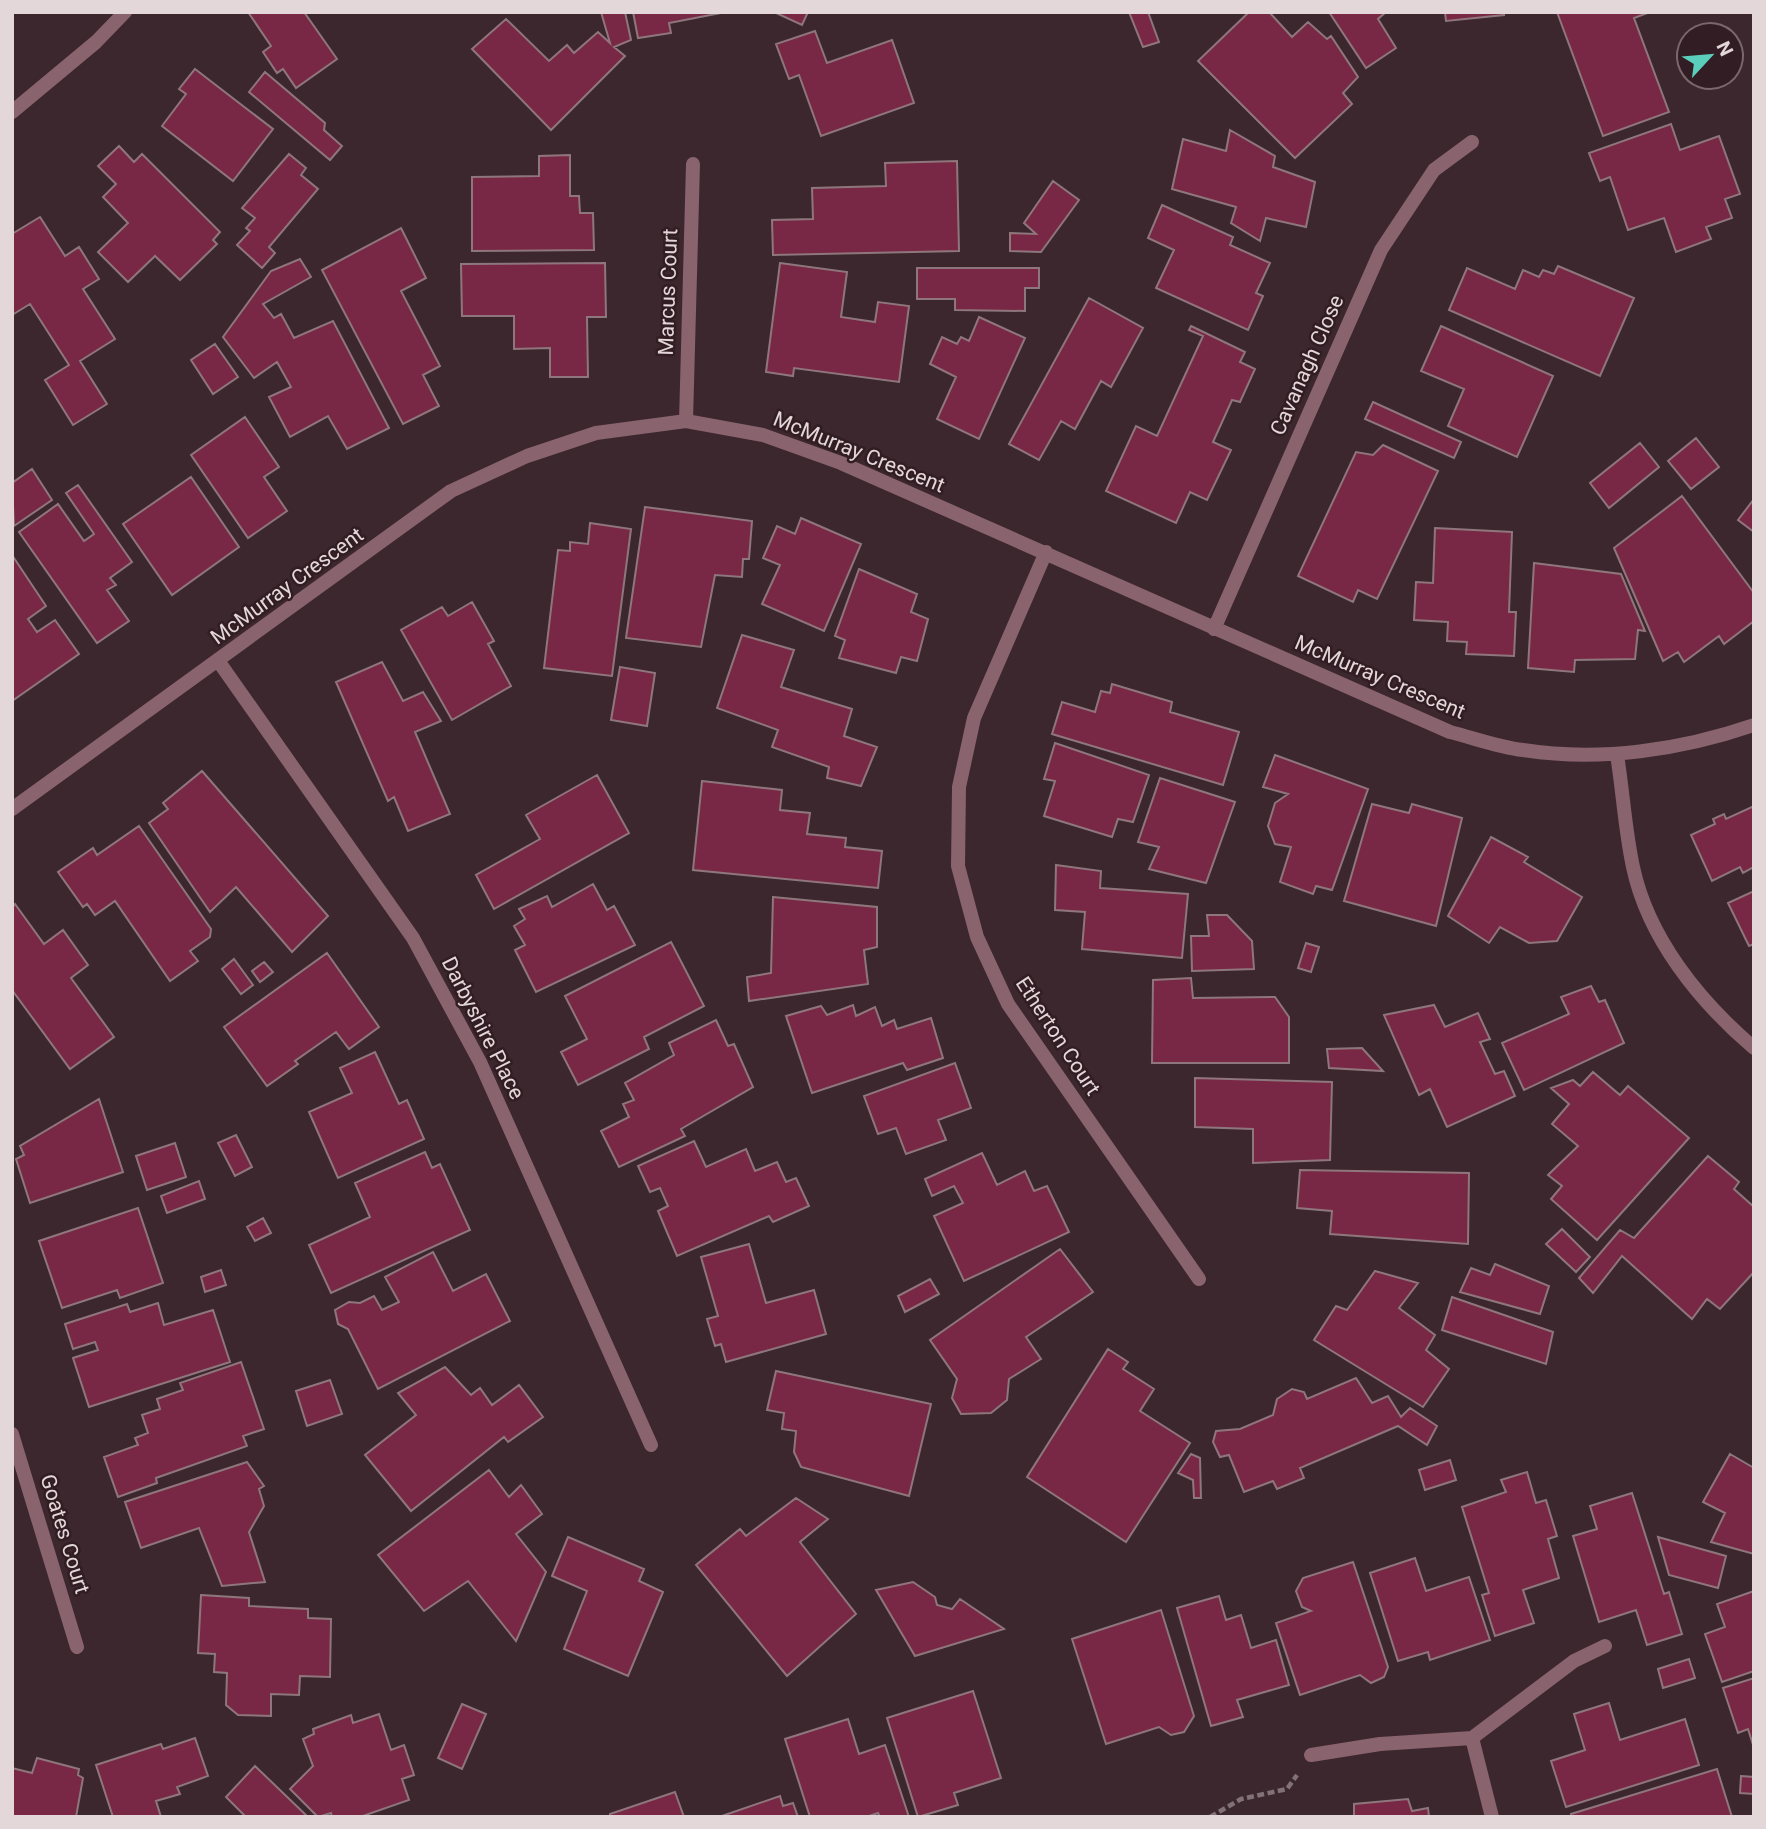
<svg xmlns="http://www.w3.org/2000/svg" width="1766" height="1829" font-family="Roboto,sans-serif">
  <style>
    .building { fill: #782845; stroke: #8e767c; stroke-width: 2 }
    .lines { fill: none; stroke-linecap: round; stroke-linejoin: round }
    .path { stroke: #827176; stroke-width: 4.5; stroke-dasharray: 7 3.5; stroke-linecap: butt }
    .service { stroke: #89636d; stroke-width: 14 }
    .minor { stroke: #89636d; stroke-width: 14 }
    .labels { text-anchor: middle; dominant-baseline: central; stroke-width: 5; stroke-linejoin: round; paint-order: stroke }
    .street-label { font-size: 21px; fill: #e4d7da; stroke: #311d23 }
  </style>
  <rect width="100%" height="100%" fill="#3b272d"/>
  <path class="building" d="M 248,12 L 304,12 L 337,59 L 296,88 L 283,69 L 277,73 L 263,52 L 271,46 Z
    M 601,12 L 625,12 L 631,40 L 614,47 L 625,56 L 551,130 L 472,49 L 506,19 L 549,61 L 567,45 L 574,53 L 598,32 L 610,43 Z
    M 633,12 L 726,12 L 669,23 L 671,33 L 638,38 Z
    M 774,12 L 808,12 L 802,25 Z
    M 1129,12 L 1148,12 L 1159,42 L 1143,47 Z
    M 1249,12 L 1269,12 L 1292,37 L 1308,22 L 1327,39 L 1331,36 L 1358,77 L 1343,93 L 1352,104 L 1295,158 L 1198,61 Z
    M 1329,12 L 1386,12 L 1378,19 L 1396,48 L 1366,68 Z
    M 1445,12 L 1504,12 L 1504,15 L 1446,21 Z
    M 1557,12 L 1650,12 L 1634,18 L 1669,112 L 1603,136 Z
    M 815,31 L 827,63 L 892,40 L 914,103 L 821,136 L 799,75 L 789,79 L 776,44 Z
    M 195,69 L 273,129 L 233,181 L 162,126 L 186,94 L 179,89 Z
    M 265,72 L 325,123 L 324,130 L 342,146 L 330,160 L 249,92 Z
    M 1671,124 L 1680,150 L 1719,136 L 1740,194 L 1725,199 L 1732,218 L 1706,227 L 1711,239 L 1676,252 L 1664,218 L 1628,230 L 1610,177 L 1600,181 L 1589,153 Z
    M 1230,130 L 1275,156 L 1273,167 L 1315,182 L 1306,227 L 1266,218 L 1260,241 L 1231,223 L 1236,207 L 1172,189 L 1183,139 L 1226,151 Z
    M 119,146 L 134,162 L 142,154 L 220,232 L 213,240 L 217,244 L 180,280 L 155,256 L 128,282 L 98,252 L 128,223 L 103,197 L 116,184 L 98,166 Z
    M 289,154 L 306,168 L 301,175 L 318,189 L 269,247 L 275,253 L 262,268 L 237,245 L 250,231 L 246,228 L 255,218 L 242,208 Z
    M 570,155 L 570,196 L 579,196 L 580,213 L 593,213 L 594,250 L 472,251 L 472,177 L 539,176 L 539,156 Z
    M 957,161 L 959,251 L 773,255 L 772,220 L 813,219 L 812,188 L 886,186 L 885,163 Z
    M 1053,181 L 1079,200 L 1041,252 L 1010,251 L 1010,233 L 1036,234 L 1024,223 Z
    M 1162,205 L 1233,237 L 1230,245 L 1270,263 L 1256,293 L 1263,296 L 1248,330 L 1156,288 L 1174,250 L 1148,238 Z
    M 40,217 L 65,256 L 79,247 L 99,279 L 83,289 L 115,339 L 80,361 L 107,404 L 73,425 L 45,380 L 69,365 L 30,304 L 12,315 L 12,234 Z
    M 401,228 L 426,278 L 401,291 L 440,366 L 423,375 L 439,406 L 403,424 L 322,270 Z
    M 300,259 L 311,277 L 263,304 L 274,318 L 281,314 L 294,338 L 333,321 L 389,428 L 347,449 L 328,416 L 290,437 L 269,397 L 291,387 L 277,362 L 254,378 L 223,337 L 271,271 Z
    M 605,263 L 606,317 L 587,317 L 588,377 L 550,377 L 550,348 L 514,349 L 514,316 L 462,316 L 461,264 Z
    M 780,263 L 847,272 L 841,317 L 875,322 L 878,302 L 909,306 L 899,382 L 794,368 L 793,376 L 766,372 Z
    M 1558,266 L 1634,298 L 1600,376 L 1449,310 L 1467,268 L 1515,289 L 1523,270 L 1539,277 L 1543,270 L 1554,274 Z
    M 917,268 L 1039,268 L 1039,288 L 1025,288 L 1025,311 L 955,310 L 955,299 L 917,299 Z
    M 1089,298 L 1143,328 L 1111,387 L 1101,381 L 1075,429 L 1061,421 L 1039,460 L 1009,444 Z
    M 979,317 L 1025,338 L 979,439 L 937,419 L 956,377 L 930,364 L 942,337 L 957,344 L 961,337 L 969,341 Z
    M 1191,326 L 1245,352 L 1240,362 L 1255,369 L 1240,402 L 1232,400 L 1213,442 L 1231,450 L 1207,500 L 1190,492 L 1176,523 L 1106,491 L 1136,426 L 1157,436 L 1203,336 L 1189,330 Z
    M 1441,326 L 1553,376 L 1517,457 L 1448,426 L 1464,389 L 1421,371 Z
    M 215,344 L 238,377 L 213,394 L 191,360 Z
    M 1373,402 L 1461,442 L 1454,458 L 1365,419 Z
    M 245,417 L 279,467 L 264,477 L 287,511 L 248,538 L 191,455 Z
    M 1696,438 L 1719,467 L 1691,489 L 1668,461 Z
    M 1640,443 L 1659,467 L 1609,508 L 1590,483 Z
    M 1383,445 L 1438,471 L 1377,599 L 1358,590 L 1353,602 L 1298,576 L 1356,452 L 1373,455 Z
    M 32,469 L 52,500 L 14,526 L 12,483 Z
    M 191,477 L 239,547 L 172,595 L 123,524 Z
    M 78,485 L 132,562 L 110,578 L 116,585 L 107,590 L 129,621 L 97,643 L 19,532 L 58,504 L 84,541 L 94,534 L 66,493 Z
    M 1682,496 L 1754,593 L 1754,621 L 1724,644 L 1719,636 L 1684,662 L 1678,652 L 1663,661 L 1614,548 Z
    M 1754,499 L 1754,532 L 1738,520 Z
    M 645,507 L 752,521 L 749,559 L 743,559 L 742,577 L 715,575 L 701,647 L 626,638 Z
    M 801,518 L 861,544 L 824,631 L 762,604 L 780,565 L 763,558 L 777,526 L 795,534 Z
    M 590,523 L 631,529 L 612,676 L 544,668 L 558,550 L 570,551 L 570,542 L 588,544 Z
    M 1435,528 L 1512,532 L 1509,612 L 1516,612 L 1514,656 L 1466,654 L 1467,642 L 1447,641 L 1448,622 L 1414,620 L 1416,582 L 1433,583 Z
    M 12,555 L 46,606 L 28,619 L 37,632 L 55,620 L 79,654 L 12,701 Z
    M 1534,563 L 1621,574 L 1645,631 L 1638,630 L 1635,659 L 1575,660 L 1574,672 L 1528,668 Z
    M 859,569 L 917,594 L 911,612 L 928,619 L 917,661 L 901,657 L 896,673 L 839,658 L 845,640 L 835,636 Z
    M 472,602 L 494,641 L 488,644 L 511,686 L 452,720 L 401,630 L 442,607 L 448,616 Z
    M 742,635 L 794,650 L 781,687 L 852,709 L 844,736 L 877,747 L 861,786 L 827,778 L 829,767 L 772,747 L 778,730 L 717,708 Z
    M 382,662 L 403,701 L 423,692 L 441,721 L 415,732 L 450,814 L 408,831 L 394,797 L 388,801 L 336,682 Z
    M 620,667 L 655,673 L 647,726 L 611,720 Z
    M 1112,684 L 1172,702 L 1170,712 L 1239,732 L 1223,785 L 1052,734 L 1062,702 L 1095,712 L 1101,691 L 1110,693 Z
    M 1055,743 L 1149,775 L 1133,822 L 1118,819 L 1112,837 L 1044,816 L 1055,781 L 1044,779 Z
    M 1275,755 L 1368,789 L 1332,890 L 1316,886 L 1313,894 L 1280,882 L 1291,847 L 1275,844 L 1268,826 L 1275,803 L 1288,794 L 1263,787 Z
    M 202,771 L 328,916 L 292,952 L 236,887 L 210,912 L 149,823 L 168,809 L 163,803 Z
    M 597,775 L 629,833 L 494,909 L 476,875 L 540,839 L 526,815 Z
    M 1160,778 L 1235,802 L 1206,883 L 1149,869 L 1159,847 L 1138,842 Z
    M 702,781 L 782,790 L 780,810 L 810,813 L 807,834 L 846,838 L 845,847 L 882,851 L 878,888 L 693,870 Z
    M 1372,804 L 1409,813 L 1412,804 L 1462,818 L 1436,926 L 1344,901 Z
    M 1754,806 L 1754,867 L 1743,873 L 1740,867 L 1712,881 L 1691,835 L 1715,824 L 1713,819 L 1724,814 L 1726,819 Z
    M 139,826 L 211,929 L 210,937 L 190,951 L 198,961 L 170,981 L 115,901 L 95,915 L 87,904 L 83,907 L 58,872 L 93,848 L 97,855 Z
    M 1491,837 L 1528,857 L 1524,862 L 1582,897 L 1557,941 L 1529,943 L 1500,927 L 1489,943 L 1448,916 Z
    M 1056,865 L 1101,871 L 1100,888 L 1188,894 L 1182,958 L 1082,949 L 1085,912 L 1055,910 Z
    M 593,884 L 607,910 L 614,906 L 635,945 L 536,992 L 515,950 L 525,945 L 514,926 L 525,919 L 519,909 L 547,896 L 552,907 Z
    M 1754,891 L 1754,944 L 1749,946 L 1728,903 Z
    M 773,897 L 877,907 L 877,947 L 864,950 L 868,984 L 749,1001 L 747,977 L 771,973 Z
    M 15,904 L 44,944 L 63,930 L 88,965 L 71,978 L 114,1037 L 70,1069 L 12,990 L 12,907 Z
    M 1207,915 L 1227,915 L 1252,941 L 1254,969 L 1192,971 L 1191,936 L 1209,936 Z
    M 671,942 L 704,1006 L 644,1037 L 649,1049 L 578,1085 L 561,1052 L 587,1039 L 565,996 Z
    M 1306,943 L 1319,947 L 1311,972 L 1298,968 Z
    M 327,953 L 379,1027 L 349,1049 L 336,1032 L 295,1061 L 298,1064 L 267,1086 L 224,1027 Z
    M 234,959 L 253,985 L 241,994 L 222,969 Z
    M 264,962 L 273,972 L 260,982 L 252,971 Z
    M 1191,978 L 1193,998 L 1275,997 L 1289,1017 L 1289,1063 L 1152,1063 L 1153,980 Z
    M 1591,986 L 1599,1002 L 1605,1000 L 1624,1043 L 1524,1090 L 1502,1043 L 1569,1014 L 1561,997 Z
    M 853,1005 L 856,1016 L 875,1007 L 882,1026 L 894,1020 L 897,1029 L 931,1018 L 943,1058 L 907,1070 L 903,1063 L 812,1093 L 786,1016 L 821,1006 L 827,1015 Z
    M 1434,1005 L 1445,1027 L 1478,1013 L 1490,1039 L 1480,1042 L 1495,1074 L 1504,1071 L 1515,1096 L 1447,1127 L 1430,1089 L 1419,1095 L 1384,1015 Z
    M 716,1020 L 728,1046 L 734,1044 L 753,1087 L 681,1129 L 685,1136 L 619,1167 L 601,1131 L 629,1117 L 623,1104 L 634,1100 L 625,1083 L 674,1055 L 669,1043 Z
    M 1362,1048 L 1383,1071 L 1329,1068 L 1327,1049 Z
    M 375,1052 L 399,1104 L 407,1100 L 424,1139 L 338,1178 L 309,1112 L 352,1093 L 340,1068 Z
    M 955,1063 L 971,1108 L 938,1120 L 946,1140 L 906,1154 L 896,1128 L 878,1134 L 864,1096 Z
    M 1593,1072 L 1620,1095 L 1628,1086 L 1689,1138 L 1597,1240 L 1551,1199 L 1562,1186 L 1548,1175 L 1578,1146 L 1552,1124 L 1569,1104 L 1551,1088 L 1573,1080 L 1580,1086 Z
    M 1195,1078 L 1332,1082 L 1330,1160 L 1253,1163 L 1253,1129 L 1195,1127 Z
    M 99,1099 L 123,1172 L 30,1203 L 16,1159 L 24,1155 L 20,1146 Z
    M 236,1135 L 252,1167 L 235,1176 L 218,1143 Z
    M 694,1141 L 706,1167 L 746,1149 L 755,1171 L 777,1162 L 786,1182 L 796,1178 L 809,1206 L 773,1222 L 769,1216 L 677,1256 L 658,1211 L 668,1206 L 660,1188 L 650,1192 L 638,1166 Z
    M 175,1143 L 186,1177 L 147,1190 L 136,1156 Z
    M 425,1152 L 432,1168 L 440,1164 L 470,1230 L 331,1293 L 309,1245 L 370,1217 L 355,1183 Z
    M 982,1153 L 997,1185 L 1025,1171 L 1034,1191 L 1047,1186 L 1069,1232 L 964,1281 L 934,1216 L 963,1203 L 954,1186 L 932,1196 L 925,1179 Z
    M 1708,1156 L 1739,1182 L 1734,1189 L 1754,1207 L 1754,1272 L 1720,1309 L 1707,1299 L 1692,1319 L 1622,1256 L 1593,1293 L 1579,1278 L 1620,1230 L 1634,1238 Z
    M 1300,1170 L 1469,1173 L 1468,1244 L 1330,1234 L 1332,1211 L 1297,1208 Z
    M 199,1181 L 205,1199 L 167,1213 L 161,1196 Z
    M 138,1208 L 163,1283 L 120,1298 L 117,1290 L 62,1308 L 39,1241 Z
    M 263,1218 L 271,1233 L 255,1241 L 247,1227 Z
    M 1562,1229 L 1590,1257 L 1576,1272 L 1546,1244 Z
    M 749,1244 L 766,1303 L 814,1290 L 826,1334 L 726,1362 L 721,1344 L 715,1346 L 707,1319 L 718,1316 L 701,1257 Z
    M 1060,1249 L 1093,1292 L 1026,1337 L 1041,1359 L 1009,1379 L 1007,1400 L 991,1413 L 961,1414 L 952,1398 L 957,1379 L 930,1340 Z
    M 433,1252 L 453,1291 L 486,1274 L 510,1321 L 378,1389 L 348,1329 L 338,1324 L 335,1310 L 349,1302 L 360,1303 L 374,1296 L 382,1310 L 399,1302 L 385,1277 Z
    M 1495,1264 L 1549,1286 L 1540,1314 L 1460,1292 L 1471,1268 L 1490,1275 Z
    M 221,1270 L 226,1285 L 205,1292 L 201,1277 Z
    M 1375,1271 L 1418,1283 L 1399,1308 L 1435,1335 L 1426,1350 L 1449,1369 L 1423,1407 L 1314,1340 L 1336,1306 L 1347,1310 Z
    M 930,1279 L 939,1294 L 905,1312 L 898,1296 Z
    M 1452,1297 L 1553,1332 L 1546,1364 L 1442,1330 Z
    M 158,1303 L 164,1325 L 213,1310 L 230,1362 L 89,1407 L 73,1358 L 98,1350 L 95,1342 L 73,1349 L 65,1324 L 127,1304 L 130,1312 Z
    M 1108,1349 L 1128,1362 L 1123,1369 L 1154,1389 L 1140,1411 L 1190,1443 L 1126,1542 L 1027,1477 Z
    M 241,1362 L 264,1429 L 243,1436 L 247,1446 L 156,1478 L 157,1483 L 118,1497 L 104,1457 L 138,1445 L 135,1438 L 148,1433 L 142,1415 L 160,1409 L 157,1399 L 183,1390 L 180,1383 Z
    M 445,1367 L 471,1395 L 480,1388 L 492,1405 L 519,1385 L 543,1417 L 508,1442 L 504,1437 L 411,1511 L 365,1455 L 416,1415 L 398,1393 Z
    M 776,1371 L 931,1404 L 909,1496 L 801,1467 L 794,1452 L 796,1431 L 782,1429 L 784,1413 L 767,1410 Z
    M 1356,1378 L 1372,1403 L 1388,1396 L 1401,1417 L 1410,1408 L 1437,1426 L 1427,1445 L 1398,1426 L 1300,1468 L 1304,1478 L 1277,1489 L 1273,1481 L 1244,1492 L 1229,1455 L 1220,1457 L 1213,1442 L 1216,1431 L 1240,1429 L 1273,1415 L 1277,1399 L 1292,1389 L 1304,1392 L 1307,1399 Z
    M 330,1380 L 342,1414 L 307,1426 L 296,1391 Z
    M 1191,1454 L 1200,1458 L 1201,1498 L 1194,1498 L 1193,1480 L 1178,1473 Z
    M 1730,1454 L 1754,1468 L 1754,1554 L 1711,1542 L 1725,1513 L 1703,1502 Z
    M 1450,1460 L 1456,1480 L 1425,1490 L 1419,1470 Z
    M 247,1462 L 264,1486 L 259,1489 L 264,1506 L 249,1532 L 265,1582 L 222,1586 L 199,1528 L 141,1548 L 125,1502 Z
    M 489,1470 L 509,1497 L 521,1485 L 542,1514 L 516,1534 L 546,1572 L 516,1641 L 468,1581 L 424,1611 L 378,1555 Z
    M 1527,1472 L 1536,1503 L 1546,1500 L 1557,1536 L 1548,1539 L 1559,1578 L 1523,1590 L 1534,1623 L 1495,1636 L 1482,1595 L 1489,1593 L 1462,1507 L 1506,1492 L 1501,1480 Z
    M 1632,1493 L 1664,1594 L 1669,1592 L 1682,1634 L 1647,1645 L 1636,1610 L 1599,1622 L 1573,1536 L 1597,1529 L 1590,1506 Z
    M 796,1498 L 828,1519 L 800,1542 L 856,1614 L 787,1676 L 696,1565 L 740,1529 L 746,1536 Z
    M 568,1537 L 644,1569 L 639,1581 L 663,1592 L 628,1676 L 564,1649 L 587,1591 L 552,1576 Z
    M 1658,1537 L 1726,1556 L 1718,1588 L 1669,1575 Z
    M 1415,1558 L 1426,1591 L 1469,1577 L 1490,1640 L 1430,1660 L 1428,1652 L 1398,1661 L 1370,1573 Z
    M 1353,1562 L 1388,1667 L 1384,1677 L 1371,1683 L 1360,1675 L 1300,1695 L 1276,1623 L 1311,1611 L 1302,1607 L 1296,1591 L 1303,1578 Z
    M 913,1582 L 935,1597 L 937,1605 L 952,1609 L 960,1599 L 1004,1629 L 915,1656 L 876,1590 Z
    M 1754,1591 L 1754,1671 L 1722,1682 L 1705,1634 L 1725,1627 L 1717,1604 Z
    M 201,1595 L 249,1598 L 249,1606 L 308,1609 L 308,1618 L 331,1619 L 330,1677 L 300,1676 L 299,1695 L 271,1694 L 271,1716 L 238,1715 L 226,1705 L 227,1673 L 214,1672 L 215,1654 L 198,1653 Z
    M 1219,1596 L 1226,1620 L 1241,1615 L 1251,1648 L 1276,1640 L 1289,1685 L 1237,1700 L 1243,1717 L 1211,1726 L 1177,1608 Z
    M 1161,1610 L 1194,1716 L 1184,1732 L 1171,1735 L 1159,1727 L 1106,1744 L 1072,1639 Z
    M 1689,1659 L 1695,1678 L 1663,1688 L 1658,1669 Z
    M 1754,1678 L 1754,1748 L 1748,1729 L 1738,1733 L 1723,1688 Z
    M 973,1691 L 1001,1778 L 954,1793 L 958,1805 L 918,1817 L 887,1718 Z
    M 1609,1703 L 1620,1740 L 1685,1719 L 1699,1765 L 1566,1807 L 1551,1761 L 1585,1750 L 1574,1714 Z
    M 462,1704 L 486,1714 L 462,1769 L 438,1758 Z
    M 379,1714 L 391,1750 L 404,1745 L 414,1775 L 402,1779 L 409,1800 L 360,1817 L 332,1817 L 331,1813 L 318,1817 L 290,1789 L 313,1766 L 303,1739 L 314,1734 L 313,1729 L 351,1715 L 353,1723 Z
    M 848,1719 L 859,1754 L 885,1745 L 909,1817 L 880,1817 L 878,1813 L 866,1817 L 810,1817 L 785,1739 Z
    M 195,1738 L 208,1776 L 177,1787 L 180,1794 L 156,1801 L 161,1817 L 113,1817 L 96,1765 L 161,1744 L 163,1749 Z
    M 37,1758 L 79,1769 L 78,1775 L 83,1778 L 76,1817 L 12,1817 L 12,1768 L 32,1773 Z
    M 255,1766 L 308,1817 L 246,1817 L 226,1797 Z
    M 1717,1769 L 1732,1817 L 1572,1817 L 1571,1814 Z
    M 1741,1776 L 1754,1777 L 1754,1794 L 1740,1793 Z
    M 675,1792 L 684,1817 L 610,1817 L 610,1814 Z
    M 780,1796 L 783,1806 L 793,1803 L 798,1817 L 719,1817 Z
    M 1408,1799 L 1412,1811 L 1428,1808 L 1429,1817 L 1354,1817 L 1354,1804 Z"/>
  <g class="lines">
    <path class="path" d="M 1210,1817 L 1241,1799 L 1287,1789 L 1297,1775"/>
    <path class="service" d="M 1472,1738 L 1492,1817
      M 1311,1755 L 1380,1744 L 1472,1738 L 1574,1661 L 1605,1646"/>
    <path class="minor" d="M 12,112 L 96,42 L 125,12
      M 686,421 L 693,164
      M 1046,552 L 974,718 L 959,787 L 958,866 L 977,937 L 1008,1004 L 1199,1279
      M 1214,629 L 1381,250 L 1434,170 L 1472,142
      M 219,662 L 413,938 L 480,1062 L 651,1445
      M 1617,755 C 1623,792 1625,830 1633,867 C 1648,938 1699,1001 1754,1048
      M 12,809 L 451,491 L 527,456 L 596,433 L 686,421 L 763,435 L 841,463 L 1450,732 C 1474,738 1498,747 1523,750 C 1600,762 1681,750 1754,725
      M 12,1434 L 77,1647"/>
  </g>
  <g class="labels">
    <g class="street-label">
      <text transform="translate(668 292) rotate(-88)">Marcus Court</text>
      <text transform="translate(1307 365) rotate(-66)">Cavanagh Close</text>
      <text transform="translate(859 452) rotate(22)">McMurray Crescent</text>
      <text transform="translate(287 586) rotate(-36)">McMurray Crescent</text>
      <text transform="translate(1380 677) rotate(23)">McMurray Crescent</text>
      <text transform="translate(483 1028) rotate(63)">Darbyshire Place</text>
      <text transform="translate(1058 1036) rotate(57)">Etherton Court</text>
      <text transform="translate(65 1534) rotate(73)">Goates Court</text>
    </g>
  </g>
  <rect width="1766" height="1829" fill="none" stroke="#e4d7da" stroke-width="28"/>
  <g transform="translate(1710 56) rotate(64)"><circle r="33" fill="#311d23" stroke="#79676c" stroke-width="2"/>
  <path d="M0-5L12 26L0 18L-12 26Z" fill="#5bcebb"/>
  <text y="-10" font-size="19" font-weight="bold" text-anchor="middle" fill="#e4d7da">N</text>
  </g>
</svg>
